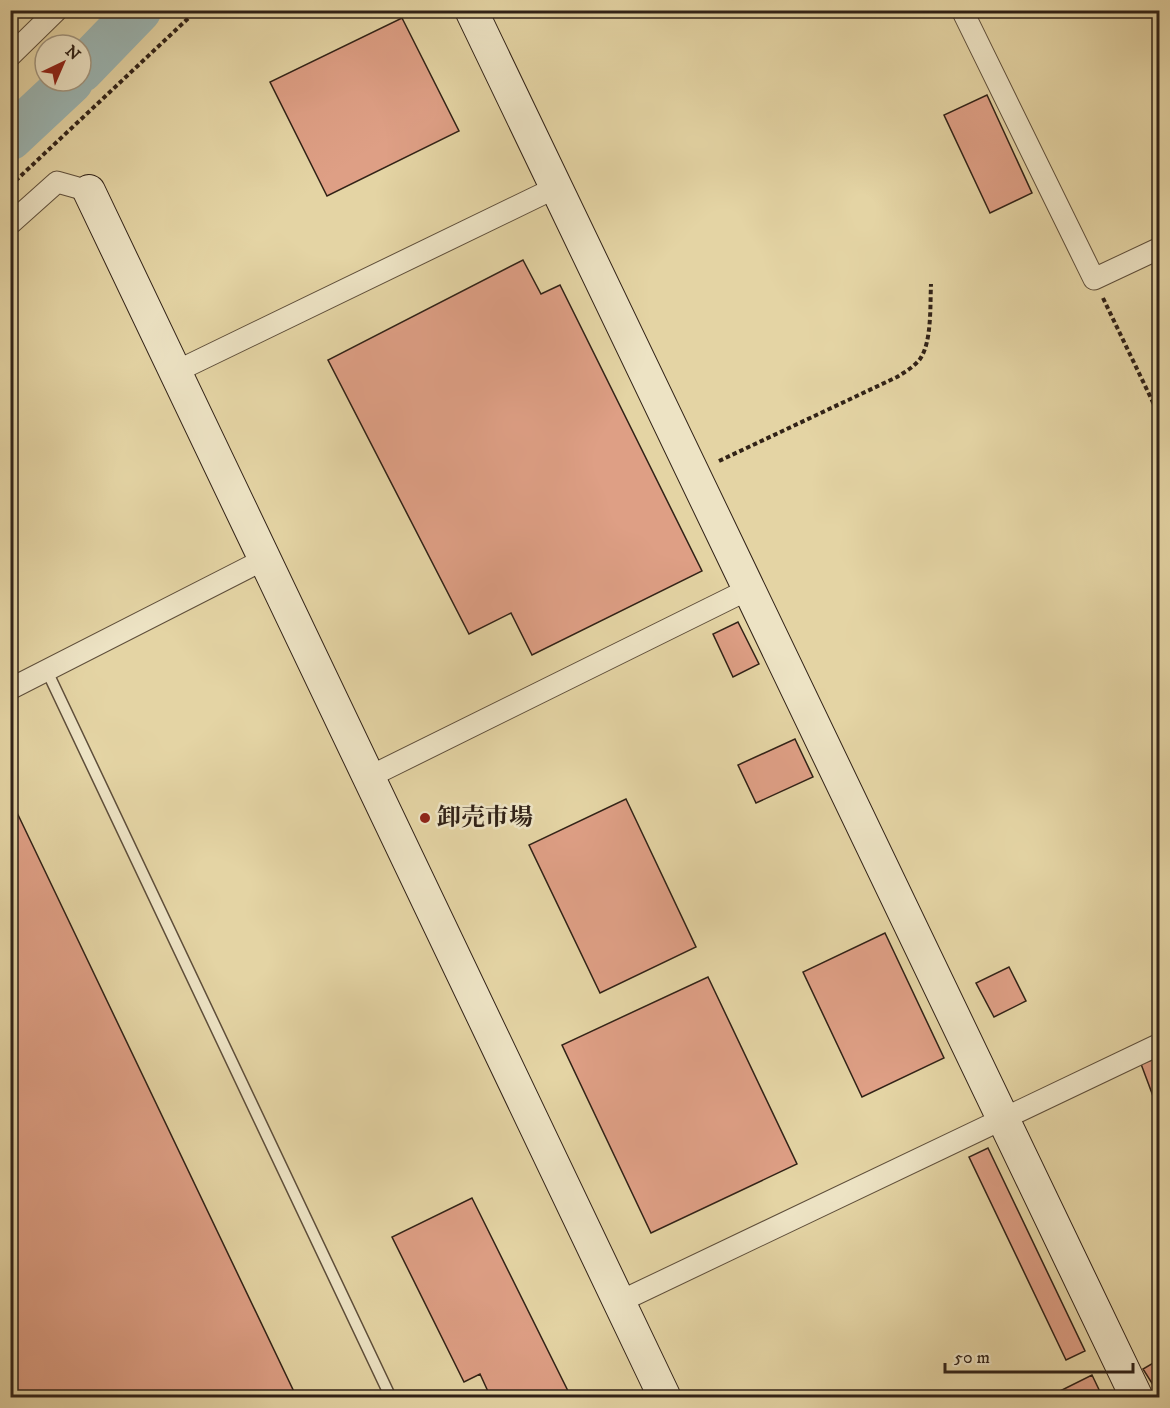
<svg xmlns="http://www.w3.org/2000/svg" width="1170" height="1408" font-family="'IM FELL DW Pica','Noto Serif JP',serif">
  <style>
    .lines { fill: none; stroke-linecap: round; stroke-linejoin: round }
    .river { stroke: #9bb5b2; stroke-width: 45 }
    .building { fill: #de9f85; stroke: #312217; stroke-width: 1.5 }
    .lane-casing { stroke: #5e4e3a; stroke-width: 13 }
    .street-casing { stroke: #5e4e3a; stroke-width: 23 }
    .secondary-casing { stroke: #312217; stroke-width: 34 }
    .path { stroke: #312217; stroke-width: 4; stroke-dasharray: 4.5 3; stroke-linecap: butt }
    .lane { stroke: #ede3c4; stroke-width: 10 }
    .street { stroke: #ede3c4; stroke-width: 21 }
    .secondary { stroke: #ede3c4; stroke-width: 32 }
    .poi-dot { fill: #8f2418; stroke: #ede3c4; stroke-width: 2 }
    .labels { text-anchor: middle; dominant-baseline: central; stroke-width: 5; stroke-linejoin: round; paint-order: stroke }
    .poi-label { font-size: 24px; font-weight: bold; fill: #312217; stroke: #ede3c4; text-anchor: start }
  </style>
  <rect width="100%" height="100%" fill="#e4d4a4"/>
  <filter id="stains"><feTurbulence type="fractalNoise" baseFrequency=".00333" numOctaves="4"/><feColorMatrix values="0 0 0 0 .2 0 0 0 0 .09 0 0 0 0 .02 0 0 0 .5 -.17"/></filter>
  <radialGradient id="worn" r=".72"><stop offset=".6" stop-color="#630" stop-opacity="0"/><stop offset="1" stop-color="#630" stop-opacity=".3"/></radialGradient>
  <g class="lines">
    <path class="river" d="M 81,70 L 139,10
      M 10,138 L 71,81"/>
  </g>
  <path class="building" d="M 402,18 L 459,131 L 327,196 L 270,82 Z
    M 987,95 L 1032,193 L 990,213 L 944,115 Z
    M 523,260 L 541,294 L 560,285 L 702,571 L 532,655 L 511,613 L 469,634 L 328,360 Z
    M 738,622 L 759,664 L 733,677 L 713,634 Z
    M 795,739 L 813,777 L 756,803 L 738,765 Z
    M 10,798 L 297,1398 L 10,1398 Z
    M 626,799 L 696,947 L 600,993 L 529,845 Z
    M 885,933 L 944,1058 L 862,1097 L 803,972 Z
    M 1009,967 L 1026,1001 L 994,1017 L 976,983 Z
    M 708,977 L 797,1164 L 651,1233 L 562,1045 Z
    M 1160,1057 L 1160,1103 L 1156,1104 L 1141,1064 Z
    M 988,1148 L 1085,1351 L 1066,1360 L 969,1157 Z
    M 472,1198 L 568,1391 L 555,1398 L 491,1398 L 480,1374 L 464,1382 L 392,1237 Z
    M 1160,1359 L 1160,1396 L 1143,1369 Z
    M 1092,1375 L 1103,1398 L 1046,1398 Z"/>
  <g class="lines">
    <g class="lane-casing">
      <path id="lane" d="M 47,671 L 391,1398"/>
    </g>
    <g class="street-casing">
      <path id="street" d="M 962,10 L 1094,279 L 1160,248
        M 10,56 L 57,10
        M 10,224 L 57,182 L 89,191
        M 175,372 L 557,187
        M 10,689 L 265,559
        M 369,777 L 749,589
        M 619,1302 L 1160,1044"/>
    </g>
    <g class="secondary-casing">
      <path id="secondary" d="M 471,10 L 1137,1398
        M 89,191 L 665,1398"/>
    </g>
    <path class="path" d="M 10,186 L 197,10
      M 1103,298 L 1160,417
      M 719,461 L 897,377 C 905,372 914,367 920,359 C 932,342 930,305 931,284"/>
    <use href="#lane" class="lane"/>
    <use href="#street" class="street"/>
    <use href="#secondary" class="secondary"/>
  </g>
  <circle class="poi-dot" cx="425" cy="818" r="6"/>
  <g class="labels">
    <g class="poi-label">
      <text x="437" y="818">卸売市場</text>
    </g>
  </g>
  <rect width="1170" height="1408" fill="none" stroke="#e4d4a4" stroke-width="36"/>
  <rect x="12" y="12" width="1146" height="1384" fill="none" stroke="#312217" stroke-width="3"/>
  <rect x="18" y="18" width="1134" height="1372" fill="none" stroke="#312217" stroke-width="1.5"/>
  <g transform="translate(63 63) rotate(44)"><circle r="28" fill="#ede3c4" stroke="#a2967f" stroke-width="1.5"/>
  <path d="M0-4.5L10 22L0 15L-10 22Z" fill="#8f2418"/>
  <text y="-9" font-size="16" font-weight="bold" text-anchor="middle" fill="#312217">N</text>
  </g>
  <path d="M945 1363v9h188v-9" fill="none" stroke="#312217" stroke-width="3"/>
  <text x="954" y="1363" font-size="18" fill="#312217" stroke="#ede3c4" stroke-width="4.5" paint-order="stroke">50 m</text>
  <rect width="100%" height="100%" filter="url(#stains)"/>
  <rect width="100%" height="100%" fill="url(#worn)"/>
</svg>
